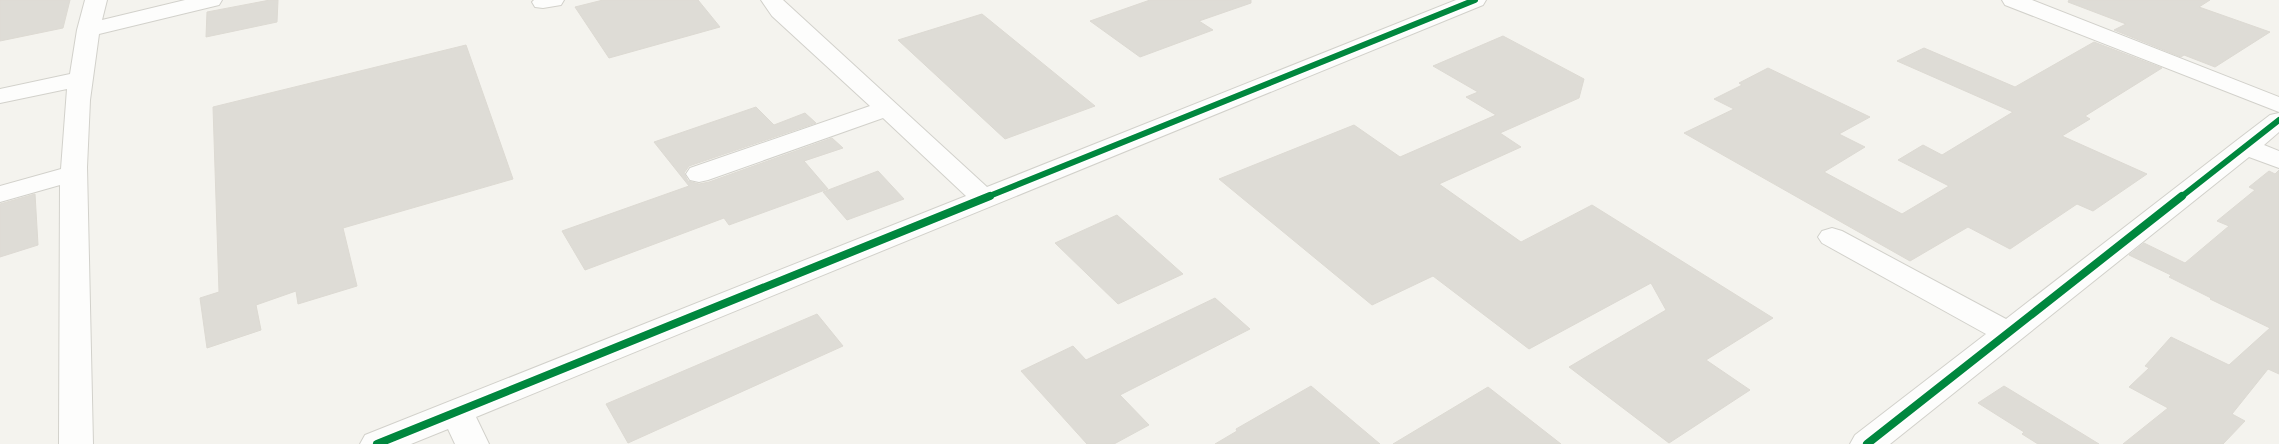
<svg xmlns="http://www.w3.org/2000/svg" width="2279" height="444" font-family="'Fira Sans',sans-serif">
  <style>
    .building { fill: #dedcd6; stroke: #dddad3 }
    .lines { fill: none; stroke-linecap: round; stroke-linejoin: round }
    .minor-casing { stroke: #d2d1cb; stroke-width: 2 }
    .minor { fill: #fdfdfc; fill-rule: evenodd }
    .cycleway-far1-casing { stroke: #fff; stroke-width: 9 }
    .cycleway-casing { stroke: #fff; stroke-width: 11 }
    .cycleway-far1 { stroke: #00873e; stroke-width: 6 }
    .cycleway { stroke: #00873e; stroke-width: 8 }
  </style>
  <rect width="100%" height="100%" fill="#f4f3ee"/>
  <path class="building" d="M 0,0 L 70,0 L 63,28 L 0,41 Z
    M 270,0 L 278,0 L 277,22 L 206,37 L 207,12 Z
    M 603,0 L 698,0 L 720,27 L 609,58 L 575,7 Z
    M 1150,0 L 1251,0 L 1251,3 L 1199,21 L 1213,30 L 1140,57 L 1090,21 Z
    M 2069,0 L 2210,0 L 2199,7 L 2270,32 L 2215,67 L 2184,55 L 2181,57 L 2114,30 L 2126,24 L 2068,2 Z
    M 982,14 L 1095,106 L 1005,139 L 898,40 Z
    M 1503,36 L 1584,79 L 1579,98 L 1500,133 L 1521,147 L 1439,184 L 1521,242 L 1592,205 L 1773,318 L 1706,360 L 1750,390 L 1669,443 L 1569,367 L 1666,310 L 1651,283 L 1529,349 L 1433,276 L 1372,305 L 1219,179 L 1354,125 L 1400,157 L 1496,115 L 1466,97 L 1478,92 L 1433,66 Z
    M 2094,42 L 2162,68 L 2085,116 L 2090,119 L 2062,136 L 2147,174 L 2093,211 L 2077,204 L 2010,249 L 1968,227 L 1910,261 L 1684,133 L 1734,109 L 1714,99 L 1742,85 L 1739,83 L 1768,68 L 1870,117 L 1839,134 L 1865,147 L 1824,172 L 1902,214 L 1949,186 L 1898,160 L 1923,145 L 1942,155 L 2013,112 L 1897,61 L 1924,48 L 2015,87 Z
    M 466,45 L 513,179 L 343,228 L 357,286 L 298,304 L 296,291 L 256,305 L 261,330 L 207,348 L 200,298 L 219,292 L 213,107 Z
    M 756,107 L 774,125 L 805,113 L 816,123 L 689,166 L 684,173 L 688,181 L 699,184 L 709,182 L 832,138 L 843,148 L 804,161 L 828,189 L 729,225 L 724,218 L 585,270 L 562,231 L 689,186 L 654,142 Z
    M 2279,170 L 2279,374 L 2268,369 L 2232,414 L 2245,421 L 2223,444 L 2123,444 L 2168,408 L 2129,387 L 2149,368 L 2145,366 L 2171,337 L 2229,365 L 2270,328 L 2210,299 L 2211,298 L 2169,277 L 2171,275 L 2129,255 L 2144,243 L 2185,263 L 2229,226 L 2217,221 L 2255,190 L 2249,187 L 2269,171 L 2275,174 Z
    M 878,171 L 904,199 L 847,220 L 823,192 Z
    M 35,194 L 38,245 L 0,257 L 0,204 Z
    M 1117,215 L 1183,274 L 1118,304 L 1055,243 Z
    M 1215,298 L 1250,329 L 1120,395 L 1149,425 L 1114,444 L 1087,444 L 1021,371 L 1073,346 L 1086,360 Z
    M 817,314 L 843,346 L 628,443 L 606,404 Z
    M 1311,386 L 1380,444 L 1215,444 L 1237,431 L 1236,429 Z
    M 2004,386 L 2050,414 L 2099,444 L 2038,444 L 2022,434 L 2024,432 L 1978,403 Z
    M 1488,387 L 1561,444 L 1393,444 Z"/>
  <g class="lines">
    <g class="minor-casing">
      <path id="minor" d="M 85,0 L 107,0 L 102,20 L 185,0 L 222,0 L 219,5 L 99,34 L 90,100 L 87,167 L 93,444 L 59,444 L 60,185 L 0,202 L 0,186 L 61,169 L 67,89 L 0,103 L 0,89 L 70,74 L 77,30 Z
        M 534,0 L 564,0 L 561,5 L 543,8 L 535,7 L 532,2 Z
        M 761,0 L 783,0 L 987,187 L 1456,0 L 1486,0 L 1483,5 L 476,417 L 489,444 L 455,444 L 448,429 L 411,444 L 360,444 L 365,435 L 966,196 L 883,118 L 708,180 L 699,182 L 690,180 L 686,174 L 690,168 L 870,106 L 772,16 Z
        M 2002,0 L 2032,0 L 2279,97 L 2279,112 L 2005,5 Z
        M 2279,113 L 2279,132 L 2264,145 L 2279,151 L 2279,168 L 2249,157 L 1890,444 L 1850,444 L 1855,435 L 1986,334 L 1822,243 L 1818,237 L 1822,231 L 1832,228 L 1842,231 L 2006,319 L 2236,141 L 2270,115 Z"/>
    </g>
    <use href="#minor" class="minor"/>
    <g class="cycleway-far1-casing">
      <path id="cycleway-far1" d="M 987,197 L 1475,0
        M 2181,197 L 2279,120"/>
    </g>
    <g class="cycleway-casing">
      <path id="cycleway" d="M 377,444 L 990,196
        M 1867,444 L 2182,196"/>
    </g>
    <use href="#cycleway-far1" class="cycleway-far1"/>
    <use href="#cycleway" class="cycleway"/>
  </g>
</svg>
